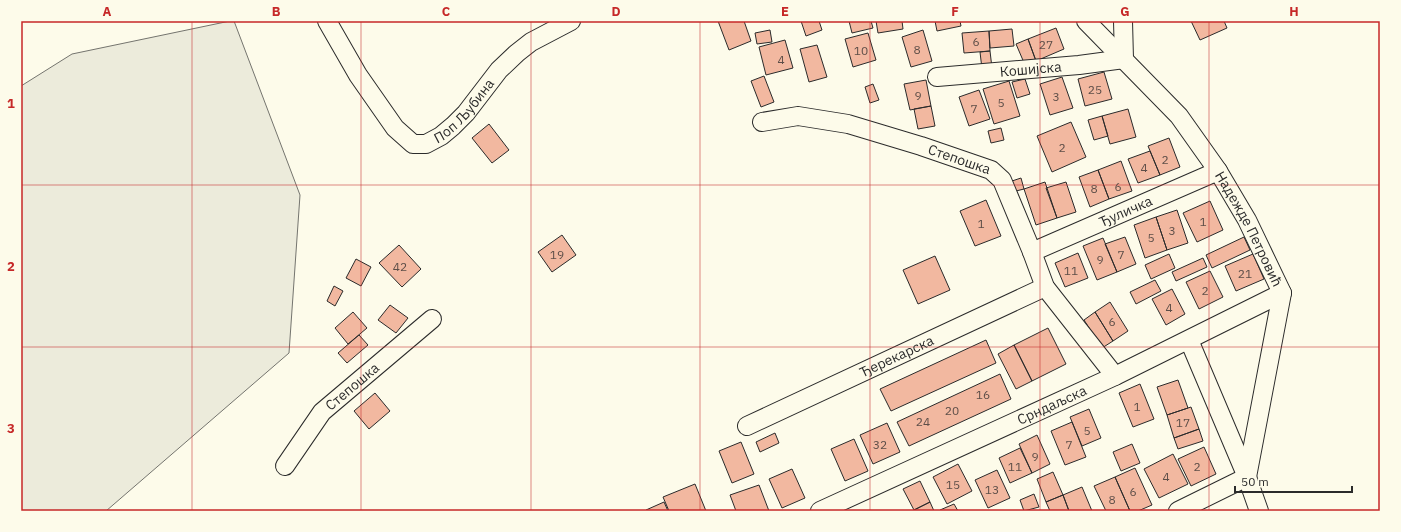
<svg xmlns="http://www.w3.org/2000/svg" width="1401" height="532" font-family="'IBM Plex Sans',sans-serif">
  <style>
    .green { fill: #ecebdb; stroke: #74746e }
    .building { fill: #f2b8a0; stroke: #2b2b2b }
    .lines { fill: none; stroke-linecap: round; stroke-linejoin: round }
    .minor-casing { stroke: #2b2b2b; stroke-width: 20 }
    .minor { stroke: #fdfbea; stroke-width: 18 }
    .grid { fill: none; stroke: #c62828; stroke-width: 1; stroke-opacity: 0.55 }
    .labels { text-anchor: middle; dominant-baseline: central; stroke-width: 3; stroke-linejoin: round; paint-order: stroke }
    .number-label { font-size: 12px; fill: #5d4e48 }
    .street-label { font-size: 14px; fill: #2b2b2b; stroke: #fdfbea }
    .neatline { fill: none; stroke: #c62828; stroke-width: 1.5 }
    .grid-label { font-size: 13px; text-anchor: middle; font-weight: bold; fill: #c62828 }
  </style>
  <rect width="100%" height="100%" fill="#fdfbea"/>
  <path class="green" d="M 230,21 L 234,21 L 300,195 L 289,353 L 106,511 L 21,511 L 21,86 L 72,54 Z"/>
  <path class="building" d="M 718,21 L 744,21 L 751,41 L 729,50 Z
    M 801,21 L 819,21 L 822,30 L 806,36 Z
    M 849,21 L 871,21 L 873,28 L 852,33 Z
    M 876,21 L 902,21 L 903,29 L 878,33 Z
    M 935,21 L 960,21 L 961,26 L 937,31 Z
    M 1191,21 L 1224,21 L 1227,28 L 1200,40 Z
    M 1056,28 L 1064,49 L 1036,61 L 1028,39 Z
    M 1012,29 L 1014,46 L 990,48 L 989,31 Z
    M 770,30 L 772,42 L 757,44 L 755,33 Z
    M 923,30 L 932,61 L 911,67 L 902,37 Z
    M 989,31 L 990,51 L 964,53 L 962,33 Z
    M 868,33 L 876,60 L 853,67 L 845,39 Z
    M 1028,39 L 1036,61 L 1025,65 L 1016,44 Z
    M 785,40 L 793,68 L 766,75 L 759,47 Z
    M 817,45 L 827,77 L 809,82 L 800,49 Z
    M 990,51 L 992,68 L 982,69 L 980,52 Z
    M 1104,72 L 1112,99 L 1085,106 L 1078,79 Z
    M 764,76 L 774,102 L 761,107 L 751,81 Z
    M 1062,77 L 1073,108 L 1050,115 L 1040,84 Z
    M 1025,79 L 1030,94 L 1017,98 L 1012,82 Z
    M 926,80 L 931,106 L 910,110 L 904,84 Z
    M 1009,81 L 1020,116 L 994,124 L 983,89 Z
    M 873,84 L 879,100 L 870,103 L 865,87 Z
    M 979,90 L 990,119 L 969,126 L 959,97 Z
    M 931,106 L 935,126 L 918,129 L 914,109 Z
    M 1128,109 L 1136,137 L 1110,144 L 1102,116 Z
    M 1102,116 L 1108,136 L 1094,140 L 1088,120 Z
    M 1071,122 L 1086,157 L 1052,172 L 1037,136 Z
    M 489,124 L 509,150 L 492,163 L 472,138 Z
    M 1001,128 L 1004,140 L 991,143 L 988,131 Z
    M 1169,138 L 1180,167 L 1160,175 L 1148,146 Z
    M 1150,151 L 1160,175 L 1138,183 L 1128,159 Z
    M 1121,161 L 1132,191 L 1109,199 L 1098,170 Z
    M 1098,170 L 1109,199 L 1090,207 L 1079,177 Z
    M 1021,178 L 1024,189 L 1012,192 L 1009,182 Z
    M 1045,182 L 1057,218 L 1036,225 L 1024,189 Z
    M 1066,182 L 1076,212 L 1057,218 L 1046,188 Z
    M 986,200 L 1001,236 L 975,246 L 960,211 Z
    M 1210,201 L 1223,230 L 1197,242 L 1183,213 Z
    M 1177,210 L 1188,243 L 1167,250 L 1156,217 Z
    M 1156,217 L 1167,250 L 1145,258 L 1134,225 Z
    M 562,235 L 576,255 L 552,272 L 538,252 Z
    M 1125,237 L 1136,264 L 1117,272 L 1105,244 Z
    M 1244,237 L 1250,250 L 1212,268 L 1206,255 Z
    M 1103,238 L 1117,272 L 1097,280 L 1083,246 Z
    M 399,245 L 421,269 L 402,287 L 379,263 Z
    M 1078,253 L 1088,278 L 1065,287 L 1055,263 Z
    M 1169,254 L 1175,268 L 1151,279 L 1145,265 Z
    M 1253,254 L 1264,279 L 1236,291 L 1225,266 Z
    M 935,256 L 950,290 L 918,304 L 903,270 Z
    M 1203,258 L 1207,267 L 1176,281 L 1172,272 Z
    M 356,259 L 371,267 L 361,286 L 346,278 Z
    M 1210,271 L 1223,297 L 1199,309 L 1186,282 Z
    M 1155,280 L 1161,291 L 1136,304 L 1130,292 Z
    M 334,286 L 343,291 L 335,306 L 327,301 Z
    M 1172,289 L 1185,314 L 1166,325 L 1152,299 Z
    M 1110,302 L 1128,331 L 1113,341 L 1095,312 Z
    M 390,305 L 408,318 L 396,333 L 378,320 Z
    M 353,312 L 367,328 L 348,344 L 335,328 Z
    M 1095,312 L 1113,341 L 1102,348 L 1084,320 Z
    M 1048,328 L 1066,364 L 1032,381 L 1014,345 Z
    M 359,335 L 368,345 L 347,363 L 338,353 Z
    M 986,340 L 996,363 L 891,411 L 880,389 Z
    M 1014,345 L 1032,381 L 1016,389 L 998,354 Z
    M 1000,374 L 1011,399 L 909,446 L 897,422 Z
    M 1178,380 L 1188,408 L 1167,415 L 1157,387 Z
    M 1140,384 L 1154,419 L 1133,427 L 1119,393 Z
    M 375,393 L 390,411 L 369,429 L 354,411 Z
    M 1191,407 L 1199,429 L 1174,438 L 1167,415 Z
    M 1089,409 L 1101,438 L 1082,446 L 1070,417 Z
    M 1072,422 L 1086,457 L 1065,465 L 1051,431 Z
    M 887,423 L 900,452 L 873,464 L 860,435 Z
    M 1199,429 L 1203,441 L 1178,449 L 1174,438 Z
    M 775,433 L 779,443 L 760,452 L 756,442 Z
    M 1037,435 L 1050,464 L 1032,473 L 1019,444 Z
    M 854,439 L 868,471 L 845,481 L 831,449 Z
    M 741,442 L 754,474 L 732,483 L 719,451 Z
    M 1132,444 L 1140,463 L 1121,471 L 1113,452 Z
    M 1204,447 L 1216,474 L 1191,486 L 1178,459 Z
    M 1020,448 L 1032,473 L 1010,483 L 999,458 Z
    M 1173,454 L 1188,484 L 1159,498 L 1144,469 Z
    M 958,464 L 972,491 L 947,504 L 933,477 Z
    M 1135,468 L 1152,505 L 1138,511 L 1130,511 L 1115,477 Z
    M 792,469 L 805,498 L 782,508 L 769,479 Z
    M 997,470 L 1010,498 L 988,508 L 975,480 Z
    M 1053,472 L 1063,495 L 1046,502 L 1037,479 Z
    M 1115,477 L 1130,511 L 1106,511 L 1094,486 Z
    M 920,481 L 930,502 L 914,510 L 903,489 Z
    M 695,484 L 706,511 L 669,511 L 663,497 Z
    M 759,485 L 769,511 L 736,511 L 730,495 Z
    M 1082,487 L 1092,511 L 1069,511 L 1063,495 Z
    M 1034,494 L 1039,507 L 1024,511 L 1020,500 Z
    M 1063,495 L 1069,511 L 1050,511 L 1046,502 Z
    M 664,502 L 668,511 L 647,511 L 646,510 Z
    M 930,502 L 934,511 L 914,511 L 914,510 Z
    M 954,504 L 958,511 L 940,511 L 940,510 Z"/>
  <g class="lines">
    <g class="minor-casing">
      <g id="minor">
        <path id="s1" d="M 327,21 L 358,75 L 395,128 L 413,144 L 426,144 L 441,136 L 453,126 L 466,113 L 499,70 L 517,53 L 531,42 L 571,21"/>
        <path id="s2" d="M 1086,21 L 1179,116 L 1218,171 L 1247,220 L 1282,293 L 1247,477 L 1178,511"/>
        <path id="s3" d="M 937,77 L 1079,65 L 1124,59 L 1123,21"/>
        <path id="s4" d="M 762,122 L 798,116 L 848,124 L 921,146 L 991,170 L 1002,180 L 1032,252 L 1045,287 L 1115,376"/>
        <path id="s5" d="M 1032,252 L 1218,171"/>
        <path d="M 1189,340 L 1247,477 L 1259,511"/>
        <path id="s6" d="M 747,426 L 1045,287"/>
        <path id="s7" d="M 285,466 L 322,412 L 432,319"/>
        <path id="s8" d="M 820,511 L 1115,376 L 1282,293"/>
      </g>
    </g>
    <use href="#minor" class="minor"/>
  </g>
  <path class="grid" d="M 192,21 L 192,511M 361,21 L 361,511M 531,21 L 531,511M 700,21 L 700,511M 870,21 L 870,511M 1040,21 L 1040,511M 1209,21 L 1209,511M 21,185 L 1380,185M 21,347 L 1380,347"/>
  <g class="labels">
    <g class="number-label">
      <text x="976" y="41">6</text>
      <text x="1046" y="44">27</text>
      <text x="917" y="49">8</text>
      <text x="861" y="50">10</text>
      <text x="781" y="59">4</text>
      <text x="1095" y="89">25</text>
      <text x="918" y="95">9</text>
      <text x="1056" y="96">3</text>
      <text x="1001" y="102">5</text>
      <text x="974" y="108">7</text>
      <text x="1062" y="147">2</text>
      <text x="1165" y="159">2</text>
      <text x="1144" y="167">4</text>
      <text x="1118" y="186">6</text>
      <text x="1094" y="188">8</text>
      <text x="1203" y="221">1</text>
      <text x="981" y="223">1</text>
      <text x="1172" y="230">3</text>
      <text x="1151" y="237">5</text>
      <text x="557" y="254">19</text>
      <text x="1121" y="254">7</text>
      <text x="1100" y="259">9</text>
      <text x="400" y="266">42</text>
      <text x="1071" y="270">11</text>
      <text x="1245" y="273">21</text>
      <text x="1205" y="290">2</text>
      <text x="1169" y="307">4</text>
      <text x="1112" y="321">6</text>
      <text x="983" y="394">16</text>
      <text x="1137" y="406">1</text>
      <text x="952" y="410">20</text>
      <text x="923" y="421">24</text>
      <text x="1183" y="422">17</text>
      <text x="1087" y="430">5</text>
      <text x="880" y="444">32</text>
      <text x="1069" y="444">7</text>
      <text x="1035" y="456">9</text>
      <text x="1015" y="466">11</text>
      <text x="1197" y="466">2</text>
      <text x="1166" y="476">4</text>
      <text x="953" y="484">15</text>
      <text x="992" y="489">13</text>
      <text x="1133" y="491">6</text>
      <text x="1112" y="499">8</text>
    </g>
    <g class="street-label">
      <text stroke="none"><textPath href="#s3" startOffset="94">Кошијска</textPath></text>
      <text stroke="none"><textPath href="#s1" startOffset="215">Поп Љубина</textPath></text>
      <text stroke="none"><textPath href="#s4" startOffset="204">Степошка</textPath></text>
      <text stroke="none"><textPath href="#s5" startOffset="102">Ђуличка</textPath></text>
      <text stroke="none"><textPath href="#s2" startOffset="266">Надежде Петровић</textPath></text>
      <text stroke="none"><textPath href="#s6" startOffset="165">Ђерекарска</textPath></text>
      <text stroke="none"><textPath href="#s7" startOffset="105">Степошка</textPath></text>
      <text stroke="none"><textPath href="#s8" startOffset="255">Срндаљска</textPath></text>
    </g>
  </g>
  <rect width="1401" height="532" fill="none" stroke="#fdfbea" stroke-width="44"/>
  <path d="M1235 486v6h117v-6" fill="none" stroke="#2b2b2b" stroke-width="2"/>
  <text x="1241" y="486" font-size="12" fill="#2b2b2b" stroke="#fdfbea" stroke-width="3" paint-order="stroke">50 m</text>
  <rect x="22" y="22" width="1357" height="488" class="neatline"/>
  <g class="grid-label">
    <text x="107" y="16">A</text>
    <text x="276" y="16">B</text>
    <text x="446" y="16">C</text>
    <text x="616" y="16">D</text>
    <text x="785" y="16">E</text>
    <text x="955" y="16">F</text>
    <text x="1125" y="16">G</text>
    <text x="1294" y="16">H</text>
    <text x="11" y="108">1</text>
    <text x="11" y="271">2</text>
    <text x="11" y="433">3</text>
  </g>
</svg>
